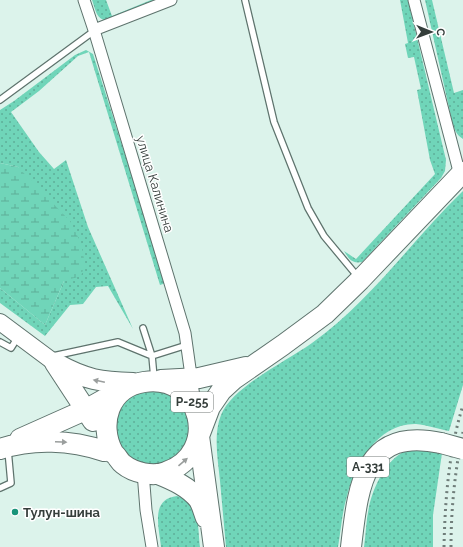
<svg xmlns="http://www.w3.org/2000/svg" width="463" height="547" font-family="Raleway,sans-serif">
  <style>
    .grass { fill: url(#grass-dots) }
    .wetland { fill: url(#wetland-marsh) }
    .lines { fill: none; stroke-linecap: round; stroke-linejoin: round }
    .lane-casing { stroke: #5e736d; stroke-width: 8 }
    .street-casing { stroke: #5e736d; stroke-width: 13 }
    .secondary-casing { stroke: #5e736d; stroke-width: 18 }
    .highway-casing { stroke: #5e736d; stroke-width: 22 }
    .lane { stroke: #fff; stroke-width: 5.5 }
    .street { stroke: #fff; stroke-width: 11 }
    .secondary { stroke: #fff; stroke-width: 16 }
    .highway { stroke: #fff; stroke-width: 20 }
    .rail { stroke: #707e7a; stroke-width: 3; stroke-dasharray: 2 4; stroke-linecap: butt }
    .highway-bridge-casing { stroke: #5e736d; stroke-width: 22; stroke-linecap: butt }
    .highway-bridge { stroke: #fff; stroke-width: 20 }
    .oneway { fill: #9a9e9d }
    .poi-dot { fill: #1a947a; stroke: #fff; stroke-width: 1.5 }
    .labels { text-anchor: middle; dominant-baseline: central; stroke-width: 3; stroke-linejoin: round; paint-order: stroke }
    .shield { fill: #fff; stroke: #727876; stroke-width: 1 }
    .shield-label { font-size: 12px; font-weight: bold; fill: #353e3b }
    .street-label { font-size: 13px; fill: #353e3b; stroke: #fff }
    .poi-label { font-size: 13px; font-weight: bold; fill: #353e3b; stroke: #fff; text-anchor: start }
  </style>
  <defs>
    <pattern id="grass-dots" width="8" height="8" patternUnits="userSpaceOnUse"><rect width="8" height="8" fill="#70d5b9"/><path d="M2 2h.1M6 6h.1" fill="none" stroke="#5dae98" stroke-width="1.8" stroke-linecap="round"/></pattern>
    <pattern id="wetland-marsh" width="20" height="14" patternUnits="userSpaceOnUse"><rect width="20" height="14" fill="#70d5b9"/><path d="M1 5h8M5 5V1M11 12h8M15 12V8" fill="none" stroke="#5dae98"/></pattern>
  </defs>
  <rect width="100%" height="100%" fill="#dcf3eb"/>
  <path class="grass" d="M 92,0 L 106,0 L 112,16 L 151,0 L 159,0 L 108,21 C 96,19 96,11 92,0 Z
    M 400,0 L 408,0 L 446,160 L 445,171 L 441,178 L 362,262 C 352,264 349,259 344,251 L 356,259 L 435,174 L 430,160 L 417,90 L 421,89 L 414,57 L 408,58 L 405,44 L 408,43 Z
    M 425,0 L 432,0 L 454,93 L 463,90 L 463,139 C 456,135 454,128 452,121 Z
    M 86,50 L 93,54 L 166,283 L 160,285 L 89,52 L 78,56 L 39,91 L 11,112 L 39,152 L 54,169 L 66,160 L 88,227 L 133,329 L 108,286 L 96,287 L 83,304 L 70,305 L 45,336 L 0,303 L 0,288 L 45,325 L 64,281 L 18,167 L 0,163 L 0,110 L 14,101 L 75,55 Z
    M 463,191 L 463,385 L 449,431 C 439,429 427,425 416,424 C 378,423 355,464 347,496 C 342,512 341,530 338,547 L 226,547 C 224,525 222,503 220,481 C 218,460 213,435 221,415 C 232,387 287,361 312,343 C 371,301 412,240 463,191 Z
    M 143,390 L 173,394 L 187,409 L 191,433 L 181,454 L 162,465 L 138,464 L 121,451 L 114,421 L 123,401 Z
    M 421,449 L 442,453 L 433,515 L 433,547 L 364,547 C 366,534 366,520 369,507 C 373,487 388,455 409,450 C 413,449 417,450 421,449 Z
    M 177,496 C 180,497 184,498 186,500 C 200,509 198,533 200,547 L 161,547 C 159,527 150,499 177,496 Z"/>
  <path class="wetland" d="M 0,163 L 18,167 L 70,221 L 81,243 L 85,264 L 81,276 L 64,281 L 45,325 L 0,288 Z"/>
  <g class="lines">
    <g class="lane-casing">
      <path id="lane" d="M 245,0 L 274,122 L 308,208 L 324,236 L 358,277
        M 0,100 L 94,31
        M 143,328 L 152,356 L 187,345
        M 0,342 L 11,348 L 18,337
        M 53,356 L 118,342 L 152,356 L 154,378
        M 0,488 L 11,483 L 8,450"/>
    </g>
    <g class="street-casing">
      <path id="street" d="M 84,0 L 94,30 L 185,333 L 195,404
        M 414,0 L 460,175
        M 94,30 L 171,0
        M 143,472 L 146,510 L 152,547"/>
    </g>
    <g class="secondary-casing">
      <path id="secondary" d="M 0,322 L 55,363"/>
    </g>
    <g class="highway-casing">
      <path id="highway" d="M 55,363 L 93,421
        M 57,364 C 86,380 101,382 133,383
        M 161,380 L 199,378 L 246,367
        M 20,439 L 85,410 L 121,390
        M 0,449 C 33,438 71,440 104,451 C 107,451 111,451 113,453 C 117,455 119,461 123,464 C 134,473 153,477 166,472 C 221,453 202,373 144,382 C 109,387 98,424 113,452
        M 158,474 C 173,480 189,487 199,500 C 202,505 204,513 206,518
        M 214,547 L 199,436 L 210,407 L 221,391 L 234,379 L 283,345 L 325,314 L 360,280 L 463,172
        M 351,547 C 358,489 362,426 441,443"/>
    </g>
    <use href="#lane" class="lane"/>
    <use href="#street" class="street"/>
    <use href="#secondary" class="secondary"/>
    <use href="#highway" class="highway"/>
    <path class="rail" d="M 444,547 C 445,499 449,450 463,405
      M 451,547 C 451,508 455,470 463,432"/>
    <g class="highway-bridge-casing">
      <path id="highway-bridge" d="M 441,443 L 463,449"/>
    </g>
    <use href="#highway-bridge" class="highway-bridge"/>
  </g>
  <defs><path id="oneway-solid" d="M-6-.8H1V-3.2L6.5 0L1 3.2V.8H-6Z"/></defs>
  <g class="oneway">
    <use href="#oneway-solid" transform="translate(99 381) rotate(-168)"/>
    <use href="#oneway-solid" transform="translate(61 442) rotate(3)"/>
    <use href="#oneway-solid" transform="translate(183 462) rotate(-41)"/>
  </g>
  <circle class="poi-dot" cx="15" cy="512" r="4"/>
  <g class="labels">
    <g class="shield">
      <rect x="171" y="392" width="42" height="20" rx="3"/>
      <rect x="347" y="457" width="42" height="20" rx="3"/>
    </g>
    <g class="shield-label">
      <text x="192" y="402">Р-255</text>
      <text x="368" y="467">А-331</text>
    </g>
    <g class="street-label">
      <text transform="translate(155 184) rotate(73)">улица Калинина</text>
    </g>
    <g class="poi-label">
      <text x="23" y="512">Тулун-шина</text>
    </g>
  </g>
  <g transform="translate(431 32) rotate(91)" stroke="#ffffff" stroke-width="3" paint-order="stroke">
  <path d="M0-3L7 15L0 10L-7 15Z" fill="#353e3b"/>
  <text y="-6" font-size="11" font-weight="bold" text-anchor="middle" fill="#353e3b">С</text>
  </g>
</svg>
